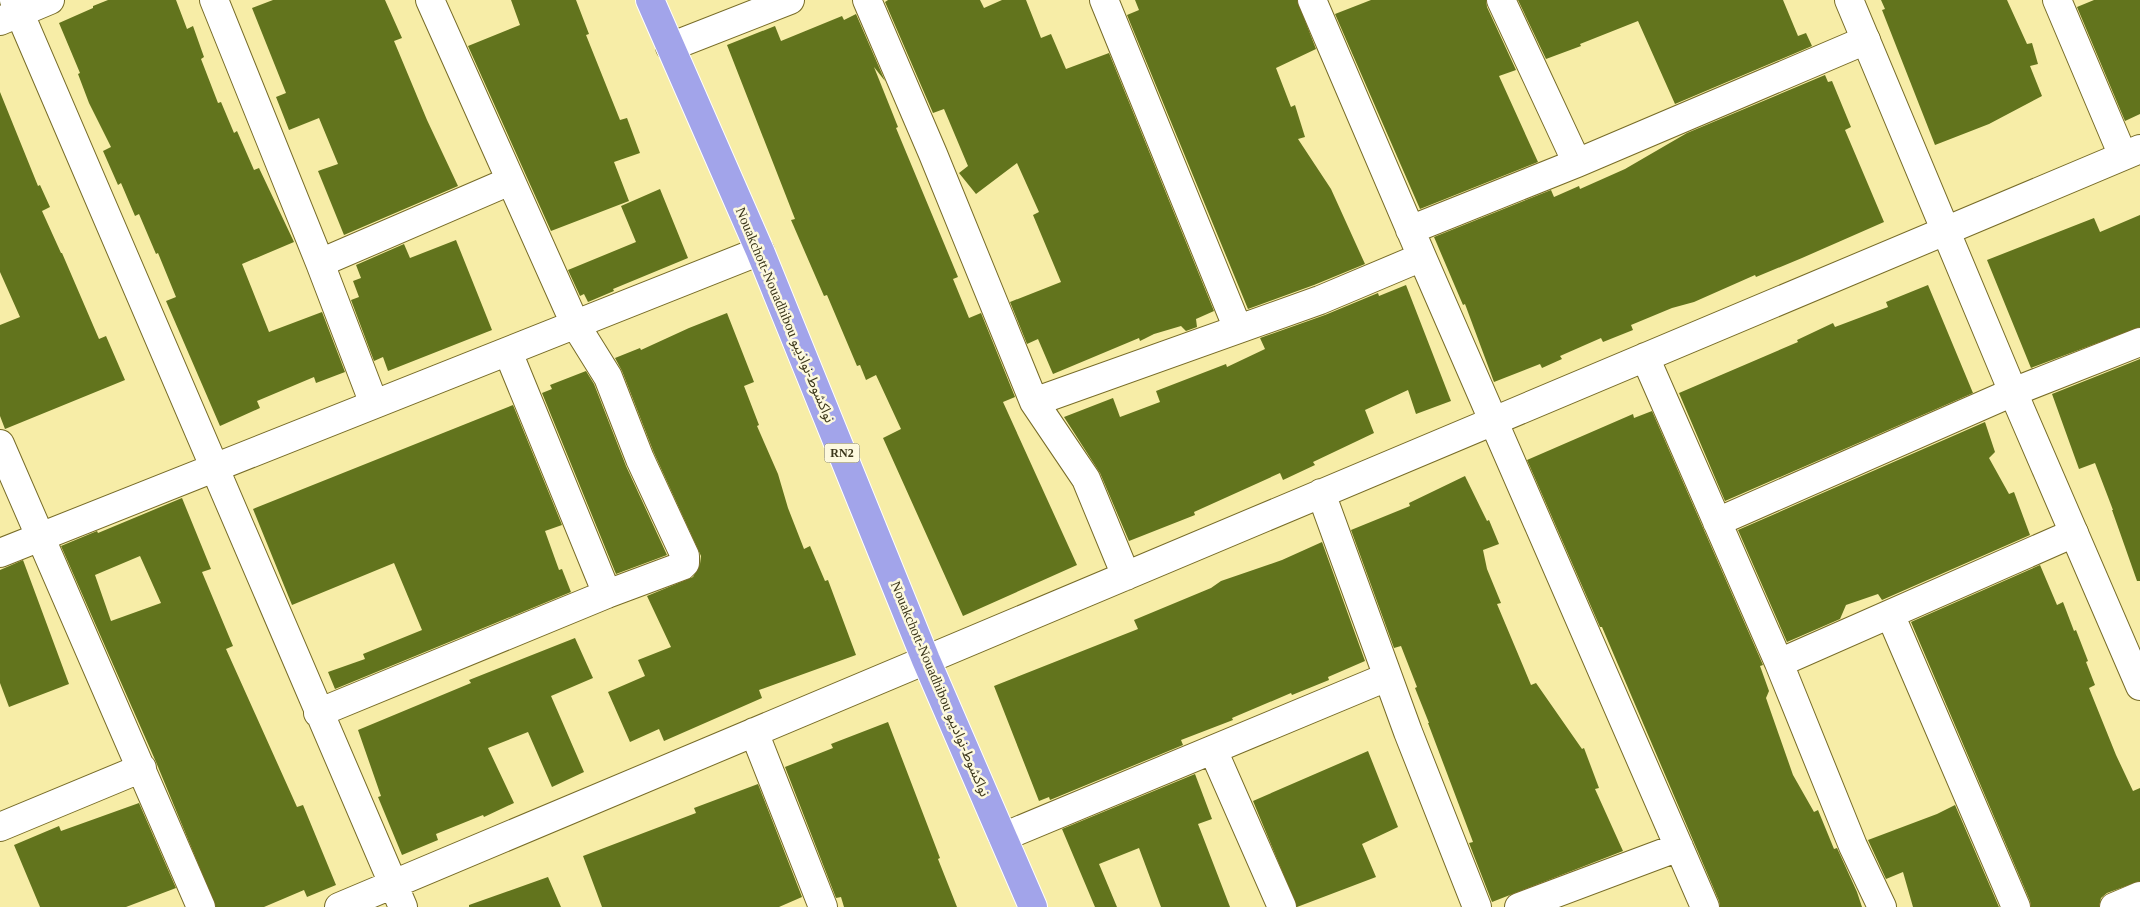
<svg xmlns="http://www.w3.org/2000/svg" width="2140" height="907" font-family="'Times New Roman','Noto Sans Arabic',serif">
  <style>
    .building { fill: #62741d; fill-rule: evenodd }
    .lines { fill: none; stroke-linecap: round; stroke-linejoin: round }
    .minor-casing { stroke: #776c28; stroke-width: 30 }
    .tertiary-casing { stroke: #776c28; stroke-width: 30 }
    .trunk-casing { stroke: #fff; stroke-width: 30 }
    .minor { stroke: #fff; stroke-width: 28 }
    .tertiary { stroke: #fff; stroke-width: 28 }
    .trunk { stroke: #a2a4ea; stroke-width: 28 }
    .labels { text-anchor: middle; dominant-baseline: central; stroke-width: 5; stroke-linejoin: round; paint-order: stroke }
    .shield { fill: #fdf9de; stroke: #757055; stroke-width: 1 }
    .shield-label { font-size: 12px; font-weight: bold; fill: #3b361a }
    .street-label { font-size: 14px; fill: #3b361a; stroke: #fdf9de }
  </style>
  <rect width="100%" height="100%" fill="#f7eda7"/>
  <path class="building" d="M 108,0 L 176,0 L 187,29 L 193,26 L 204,57 L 201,59 L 218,103 L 221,102 L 234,133 L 237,131 L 254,170 L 259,168 L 294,242 L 242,264 L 269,332 L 322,312 L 345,372 L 316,383 L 314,377 L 257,401 L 260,408 L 220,426 L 166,301 L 176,297 L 158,253 L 156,254 L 139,214 L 135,216 L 121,183 L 118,185 L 103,151 L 111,147 L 89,103 L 78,74 L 80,73 L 59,23 L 93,8 L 93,6 Z
    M 273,0 L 385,0 L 402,38 L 394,41 L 427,120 L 458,186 L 344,235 L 318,171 L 338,164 L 319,118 L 289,130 L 276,97 L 286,93 L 252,8 Z
    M 511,0 L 576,0 L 589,34 L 586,35 L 620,120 L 627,118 L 640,153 L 614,162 L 629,201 L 551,231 L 468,46 L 520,25 Z
    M 888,0 L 980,0 L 984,8 L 1002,0 L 1026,0 L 1041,38 L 1051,34 L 1066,69 L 1109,53 L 1214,311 L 1196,319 L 1197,327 L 1186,331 L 1181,326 L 1154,334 L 1140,341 L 1139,338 L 1053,374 L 1038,339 L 1027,344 L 1010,302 L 1061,282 L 1033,215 L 1039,212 L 1017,163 L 976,194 L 959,173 L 968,166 L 944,109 L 933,113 L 885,2 Z
    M 1135,0 L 1297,0 L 1316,49 L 1276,68 L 1291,107 L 1295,105 L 1305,137 L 1298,139 L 1331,189 L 1365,264 L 1314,285 L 1248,309 L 1127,15 L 1139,10 Z
    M 1371,0 L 1486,0 L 1487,7 L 1516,70 L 1499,76 L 1538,162 L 1420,209 L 1335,14 Z
    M 1518,0 L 1783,0 L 1798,36 L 1806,33 L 1812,46 L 1675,104 L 1638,21 L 1580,44 L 1581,46 L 1546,59 Z
    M 1881,0 L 2007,0 L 2027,44 L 2032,43 L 2038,64 L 2030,66 L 2042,96 L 1989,124 L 1935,145 L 1882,10 L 1885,9 Z
    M 2094,0 L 2140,0 L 2140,114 L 2125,121 L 2077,7 Z
    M 856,14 L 885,81 L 874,67 L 898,127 L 896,128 L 958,277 L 953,279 L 969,318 L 981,313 L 1015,397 L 1003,402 L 1077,565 L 963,616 L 883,438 L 901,429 L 876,375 L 866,380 L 860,365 L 857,366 L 827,295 L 824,296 L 791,220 L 795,219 L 727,45 L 775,26 L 781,41 L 842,16 L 844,20 Z
    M 1825,75 L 1828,82 L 1832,81 L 1851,127 L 1845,130 L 1884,222 L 1802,258 L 1756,277 L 1755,275 L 1694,302 L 1672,308 L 1631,325 L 1633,330 L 1603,342 L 1601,338 L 1560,356 L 1562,359 L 1542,368 L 1540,364 L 1494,382 L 1465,304 L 1463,305 L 1434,237 L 1551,190 L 1554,197 L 1579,186 L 1580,189 L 1625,169 L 1687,133 Z
    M 0,92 L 38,186 L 40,185 L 50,207 L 42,211 L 61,253 L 62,253 L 99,339 L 106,336 L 125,380 L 5,429 L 0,416 L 0,325 L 20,317 L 0,272 Z
    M 660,189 L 688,258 L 613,289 L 614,291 L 588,302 L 584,294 L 580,296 L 568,270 L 636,242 L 621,206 Z
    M 2140,215 L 2140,327 L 2031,368 L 1987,260 L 2094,218 L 2100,232 Z
    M 456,240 L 492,330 L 388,371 L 383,357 L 374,361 L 351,300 L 359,297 L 353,281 L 361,278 L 356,265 L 404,244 L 410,258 Z
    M 1406,285 L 1451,401 L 1416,414 L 1408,390 L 1365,410 L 1374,433 L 1313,462 L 1315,465 L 1283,480 L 1280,473 L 1194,512 L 1195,515 L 1129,541 L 1100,473 L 1064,417 L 1113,398 L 1120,417 L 1160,402 L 1156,391 L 1226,364 L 1227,367 L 1265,349 L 1260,338 L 1325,315 L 1378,293 L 1379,296 Z
    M 1928,285 L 1973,393 L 1725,501 L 1679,393 L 1798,342 L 1797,340 L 1833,323 L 1835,327 L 1888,307 L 1886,302 Z
    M 727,313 L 754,382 L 744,386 L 759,425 L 757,426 L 778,474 L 788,508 L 804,549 L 810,546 L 825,581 L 828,580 L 856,655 L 759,690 L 762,698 L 664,741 L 659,729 L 630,742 L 608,692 L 645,676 L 638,660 L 671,647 L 647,596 L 693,577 L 700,564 L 701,556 L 654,453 L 622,371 L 615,358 L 640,348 L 641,350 L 689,328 Z
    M 2140,359 L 2140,581 L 2137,581 L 2112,510 L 2113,510 L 2095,463 L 2079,469 L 2052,394 Z
    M 586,371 L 594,384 L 626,466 L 667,555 L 616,574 L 542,393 L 552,389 L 550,385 Z
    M 513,405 L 562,525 L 545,531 L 559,570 L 562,569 L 571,592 L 335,689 L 328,672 L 365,659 L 363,654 L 422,630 L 394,563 L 292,605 L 253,509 Z
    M 1652,411 L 1763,665 L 1760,666 L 1769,691 L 1766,698 L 1793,775 L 1814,812 L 1818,810 L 1834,849 L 1837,848 L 1857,892 L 1862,907 L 1720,907 L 1719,901 L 1602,627 L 1600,627 L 1527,460 L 1633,414 L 1634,418 Z
    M 1985,422 L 1995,452 L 1989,458 L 2009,494 L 2014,492 L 2030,535 L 1882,600 L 1878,594 L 1846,605 L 1840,619 L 1787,642 L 1738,530 Z
    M 1465,476 L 1487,521 L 1489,520 L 1499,544 L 1483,550 L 1487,569 L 1501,603 L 1497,604 L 1531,685 L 1536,683 L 1582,749 L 1584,748 L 1599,788 L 1595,789 L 1623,851 L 1492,902 L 1469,843 L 1473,842 L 1428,723 L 1429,723 L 1415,688 L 1417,687 L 1401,646 L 1394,648 L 1351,530 L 1410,506 L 1409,503 Z
    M 182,498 L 211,569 L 202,572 L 233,646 L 226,649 L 297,807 L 303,805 L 336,885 L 307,897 L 304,890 L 264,907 L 216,907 L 156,762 L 61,546 L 97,531 L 98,533 ZM 140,556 L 161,603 L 111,621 L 95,575 Z
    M 1322,542 L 1365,661 L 1328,677 L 1329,680 L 1292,695 L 1291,693 L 1232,718 L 1233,720 L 1181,740 L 1183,745 L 1050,800 L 1049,797 L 1039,801 L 994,686 L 1138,629 L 1134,620 L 1211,588 L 1221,581 L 1282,560 Z
    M 23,560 L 69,684 L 9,707 L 0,683 L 0,570 Z
    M 2040,565 L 2057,605 L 2063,602 L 2074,631 L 2076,630 L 2088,661 L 2086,662 L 2095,685 L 2089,688 L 2116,755 L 2133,791 L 2140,788 L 2140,881 L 2107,893 L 2101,898 L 2099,907 L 2031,907 L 2030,901 L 1911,622 Z
    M 575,638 L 593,678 L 551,696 L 584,772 L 552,787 L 528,732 L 488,748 L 514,803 L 484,817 L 483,815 L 436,834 L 438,840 L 402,855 L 378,797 L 381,796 L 358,730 L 471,683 L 469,680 Z
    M 888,722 L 940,858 L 938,859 L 957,907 L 844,907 L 841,897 L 836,898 L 785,767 L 833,748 L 831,744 Z
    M 1368,751 L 1398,827 L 1362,844 L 1376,877 L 1297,907 L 1253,801 Z
    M 1195,774 L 1212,819 L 1198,824 L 1230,907 L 1161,907 L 1139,848 L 1099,864 L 1117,907 L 1095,907 L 1062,829 Z
    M 758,784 L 802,897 L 779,907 L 602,907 L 583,856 L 696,813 L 694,808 Z
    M 139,803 L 176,888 L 126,907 L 40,907 L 14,845 L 59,826 L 61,831 Z
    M 1955,805 L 1999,907 L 1913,907 L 1903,872 L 1886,879 L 1868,840 L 1937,814 Z
    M 548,877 L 561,907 L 469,907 L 469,905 Z"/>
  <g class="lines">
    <g class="minor-casing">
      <path id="minor" d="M 14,0 L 403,907
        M 214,0 L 320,263 L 374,404
        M 867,0 L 933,154 L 1034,402 L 1086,479 L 1126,576
        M 1104,0 L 1238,329
        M 1312,0 L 1422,257 L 1705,907
        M 1501,0 L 1577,163
        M 2057,0 L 2123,156
        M 0,21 L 50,0
        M 670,47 L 790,0
        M 1410,230 L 1577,163 L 1866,40
        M 320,263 L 510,181
        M 508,352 L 607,594
        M 1645,357 L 1779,663 L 1853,846 L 1882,907
        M 1034,402 L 1320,300 L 1422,257
        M 0,444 L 201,907
        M 1321,493 L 1408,732 L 1477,907
        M 1717,522 L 2013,392 L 2140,342
        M 0,553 L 760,251
        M 1890,614 L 2016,907
        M 1779,663 L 2074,533
        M 318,713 L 607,594 L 682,566 L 685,563 L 685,556 L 640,459 L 608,377 L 575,324 L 430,0
        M 754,732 L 823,907
        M 1213,750 L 1282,907
        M 0,827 L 142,768
        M 1003,837 L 1387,677
        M 339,907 L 2140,149
        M 1519,907 L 1679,847
        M 2114,907 L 2140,896"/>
    </g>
    <g class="tertiary-casing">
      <path id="tertiary" d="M 1849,0 L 2013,392 L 2140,686"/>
    </g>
    <g class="trunk-casing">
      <path id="trunk" d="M 650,0 L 760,251 L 926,660 L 1033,907"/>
    </g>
    <use href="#minor" class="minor"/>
    <use href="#tertiary" class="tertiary"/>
    <use href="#trunk" class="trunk"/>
  </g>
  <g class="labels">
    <rect class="shield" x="824.5" y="443.5" width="35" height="19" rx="4"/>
    <g class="shield-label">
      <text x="842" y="453">RN2</text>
    </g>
    <g class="street-label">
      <text transform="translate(785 315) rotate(67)">Nouakchott-Nouadhibou نواكشوط-نواذيبو</text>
      <text transform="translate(940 689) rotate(67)">Nouakchott-Nouadhibou نواكشوط-نواذيبو</text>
    </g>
  </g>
</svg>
